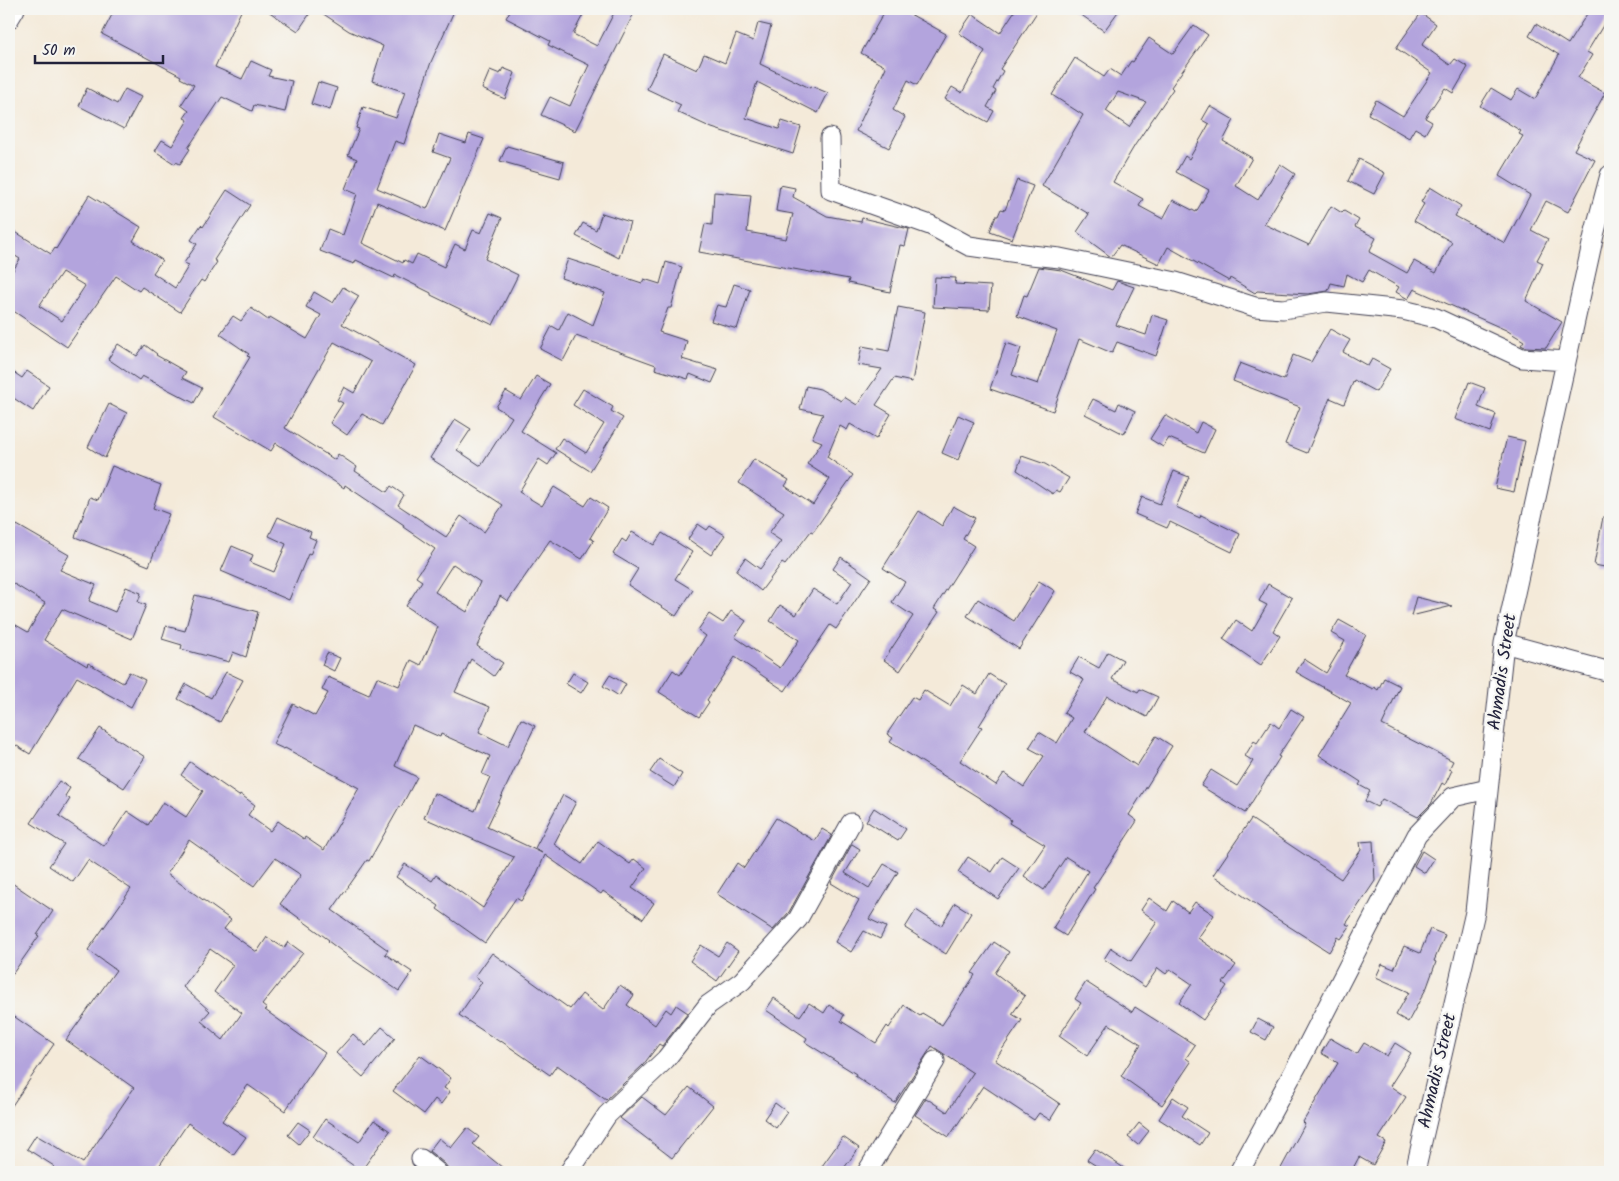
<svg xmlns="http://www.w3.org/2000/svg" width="1619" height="1181" font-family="Kalam,sans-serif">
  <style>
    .building { fill: #b3a4dd; fill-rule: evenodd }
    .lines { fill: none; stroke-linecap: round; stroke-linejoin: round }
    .street-casing { stroke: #424053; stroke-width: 21 }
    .street { stroke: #fff; stroke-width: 19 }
    .labels { text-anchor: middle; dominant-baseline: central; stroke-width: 4.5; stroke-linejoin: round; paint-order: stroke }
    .street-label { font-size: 18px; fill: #22223b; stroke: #f6f6f2 }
  </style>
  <rect width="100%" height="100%" fill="#f6f6f2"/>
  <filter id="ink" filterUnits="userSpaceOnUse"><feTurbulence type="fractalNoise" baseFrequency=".02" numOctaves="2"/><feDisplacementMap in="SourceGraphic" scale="10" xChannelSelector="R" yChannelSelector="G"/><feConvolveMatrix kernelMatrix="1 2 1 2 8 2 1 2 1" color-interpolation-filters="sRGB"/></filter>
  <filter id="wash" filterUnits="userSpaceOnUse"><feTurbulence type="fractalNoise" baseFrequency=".0096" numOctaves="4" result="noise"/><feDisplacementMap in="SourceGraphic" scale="20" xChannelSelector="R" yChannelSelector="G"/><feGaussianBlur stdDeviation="1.12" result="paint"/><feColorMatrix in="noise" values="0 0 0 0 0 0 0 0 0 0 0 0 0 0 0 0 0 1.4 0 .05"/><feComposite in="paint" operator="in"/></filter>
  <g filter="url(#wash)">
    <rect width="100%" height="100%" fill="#f4ead9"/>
    <g id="blocks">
      <path class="building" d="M 115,9 L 242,9 L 215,67 L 242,79 L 251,61 L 271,70 L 268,76 L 292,81 L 285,112 L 254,105 L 252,111 L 222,97 L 188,148 L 190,149 L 180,164 L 176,162 L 175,164 L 155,151 L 162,140 L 172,146 L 188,120 L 184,118 L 189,111 L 181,105 L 194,85 L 180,78 L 181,76 L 102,34 Z
        M 265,9 L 313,9 L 298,31 Z
        M 316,9 L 455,9 L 431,62 L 404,144 L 395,141 L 377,188 L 427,209 L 450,158 L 433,152 L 439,134 L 466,143 L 469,134 L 484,139 L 445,231 L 377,202 L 362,243 L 403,263 L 404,260 L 412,264 L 417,254 L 444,267 L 455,244 L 465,249 L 473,230 L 481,233 L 490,213 L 502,218 L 485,259 L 518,275 L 493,325 L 431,295 L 431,293 L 395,275 L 394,278 L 356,260 L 354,264 L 320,251 L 328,229 L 343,235 L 357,194 L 345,189 L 357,159 L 348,155 L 359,129 L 356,128 L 363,107 L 396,118 L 405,92 L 372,81 L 383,46 L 349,31 Z
        M 511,9 L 586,9 L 573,34 L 597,46 L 616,9 L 636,9 L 575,131 L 541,115 L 550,97 L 570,106 L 589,65 L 548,45 L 550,41 L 506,18 Z
        M 886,9 L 901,9 L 946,34 L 917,85 L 908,80 L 893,110 L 905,117 L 889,148 L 856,131 L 886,67 L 861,53 Z
        M 1016,9 L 1039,9 L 1000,69 L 1003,71 L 993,89 L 996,91 L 987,107 L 994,111 L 988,122 L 945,99 L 952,87 L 962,93 L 985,51 L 959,33 L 972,14 L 1000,33 Z
        M 1073,9 L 1120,9 L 1104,31 Z
        M 1590,9 L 1610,9 L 1610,14 L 1587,52 L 1592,55 L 1578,78 L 1605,93 L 1574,150 L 1595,160 L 1568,212 L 1546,201 L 1531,230 L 1548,239 L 1537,260 L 1543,263 L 1526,301 L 1562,322 L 1546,348 L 1525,347 L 1521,345 L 1524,341 L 1506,330 L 1414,289 L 1408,299 L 1396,292 L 1399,287 L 1369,270 L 1362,282 L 1347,274 L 1344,286 L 1331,283 L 1328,291 L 1308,294 L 1257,291 L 1255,293 L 1230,278 L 1229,281 L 1168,247 L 1159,264 L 1120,245 L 1111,257 L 1077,232 L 1089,214 L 1042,186 L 1083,115 L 1052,95 L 1075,58 L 1104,77 L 1110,69 L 1121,76 L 1131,61 L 1133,62 L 1149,38 L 1173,54 L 1194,25 L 1208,35 L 1171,87 L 1173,89 L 1135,145 L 1113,182 L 1143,199 L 1139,206 L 1163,219 L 1173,200 L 1196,212 L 1209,190 L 1176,172 L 1185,156 L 1189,159 L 1209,124 L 1202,120 L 1210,106 L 1234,120 L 1223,141 L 1252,158 L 1236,186 L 1258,200 L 1280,164 L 1295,174 L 1264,224 L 1309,245 L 1331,206 L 1342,213 L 1344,211 L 1359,220 L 1355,227 L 1376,238 L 1369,252 L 1407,273 L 1414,261 L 1436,273 L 1452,242 L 1414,221 L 1424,204 L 1421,202 L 1430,187 L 1461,206 L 1455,216 L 1505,243 L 1530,195 L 1499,176 L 1523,136 L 1519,134 L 1521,131 L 1480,106 L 1491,88 L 1511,100 L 1518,89 L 1535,99 L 1559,55 L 1529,36 L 1536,24 L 1568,44 ZM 1118,92 L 1146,102 L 1129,127 L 1106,111 Z
        M 1421,13 L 1436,24 L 1422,45 L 1450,65 L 1455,59 L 1468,67 L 1453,93 L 1445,88 L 1425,118 L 1432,122 L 1425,134 L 1415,128 L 1409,138 L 1368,114 L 1376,100 L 1403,116 L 1432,73 L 1396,48 Z
        M 758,23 L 771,26 L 760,64 L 810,88 L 811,86 L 828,93 L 818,113 L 757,82 L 746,118 L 779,129 L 782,121 L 801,127 L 793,154 L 712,128 L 677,112 L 681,105 L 647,89 L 663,54 L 697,70 L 704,54 L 725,63 L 736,34 L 753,41 Z
        M 503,68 L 515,73 L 505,99 L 482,89 L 490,70 L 500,74 Z
        M 318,82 L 337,88 L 330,110 L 311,104 Z
        M 87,88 L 117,104 L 125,89 L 141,97 L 124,129 L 79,106 Z
        M 507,146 L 564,162 L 560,178 L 500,161 Z
        M 1359,159 L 1385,173 L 1374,194 L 1348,181 Z
        M 1017,180 L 1033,186 L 1012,239 L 990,231 L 996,216 L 998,216 L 1001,209 L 1005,210 Z
        M 780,185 L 795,188 L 793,197 L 827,216 L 861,222 L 862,218 L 909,229 L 905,246 L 900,245 L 890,292 L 848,283 L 849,279 L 699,252 L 705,224 L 712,225 L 714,192 L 751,195 L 747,232 L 786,239 L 793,214 L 776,211 Z
        M 227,190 L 250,205 L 214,260 L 217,262 L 204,282 L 201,280 L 180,312 L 142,287 L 139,291 L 116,276 L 67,347 L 9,308 L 9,277 L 20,259 L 9,252 L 9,228 L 51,254 L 55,248 L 56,249 L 89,195 L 141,227 L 133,241 L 162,260 L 153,273 L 175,288 L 189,265 L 184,263 L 197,244 L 191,240 L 201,225 L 203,227 ZM 62,272 L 85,286 L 62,321 L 39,306 Z
        M 602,213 L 630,222 L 619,258 L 576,236 L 583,223 L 596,230 Z
        M 568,259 L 642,283 L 644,279 L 660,284 L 666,262 L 682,267 L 671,308 L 668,308 L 659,332 L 687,341 L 682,359 L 718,370 L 712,383 L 690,374 L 688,379 L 655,369 L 656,365 L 576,336 L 563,361 L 540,349 L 552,326 L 559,330 L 568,312 L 593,325 L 605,293 L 561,278 Z
        M 1039,267 L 1061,270 L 1112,290 L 1117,281 L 1134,287 L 1116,325 L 1146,335 L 1152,315 L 1168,320 L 1156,356 L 1117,342 L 1112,353 L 1079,339 L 1053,411 L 990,389 L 1006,343 L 1021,348 L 1012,375 L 1038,384 L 1057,331 L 1017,316 L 1024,295 L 1027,296 Z
        M 935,277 L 956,278 L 955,284 L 991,286 L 989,310 L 933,307 Z
        M 734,284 L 750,289 L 737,329 L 711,321 L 717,305 L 726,307 Z
        M 343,287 L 359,296 L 342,324 L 416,365 L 382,425 L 362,414 L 347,435 L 330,423 L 343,403 L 337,400 L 344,387 L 354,393 L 371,362 L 334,342 L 285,428 L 335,460 L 338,454 L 357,467 L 355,471 L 387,492 L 391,486 L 404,495 L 398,505 L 446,537 L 461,516 L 484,532 L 503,505 L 430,458 L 455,419 L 471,429 L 457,450 L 481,466 L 512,417 L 496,407 L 506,391 L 521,400 L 536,376 L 550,384 L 521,431 L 556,453 L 548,465 L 539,459 L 519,492 L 542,506 L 554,487 L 585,506 L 591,497 L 608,508 L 590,538 L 594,540 L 582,559 L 550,540 L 508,601 L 500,596 L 477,646 L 503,663 L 494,676 L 471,659 L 455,692 L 490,707 L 479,732 L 508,746 L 521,719 L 535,726 L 487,827 L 542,853 L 535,848 L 563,795 L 576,802 L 554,844 L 582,864 L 598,841 L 630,864 L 634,859 L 646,868 L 632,888 L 654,903 L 643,919 L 603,891 L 601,894 L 545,855 L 535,878 L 521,901 L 516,898 L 485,943 L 437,909 L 439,906 L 396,877 L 405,864 L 432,881 L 436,875 L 483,908 L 514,857 L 424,818 L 434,793 L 475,811 L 490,777 L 482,774 L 490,756 L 441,734 L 440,737 L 413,725 L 395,766 L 417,777 L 401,807 L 400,806 L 369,861 L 367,860 L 332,910 L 388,950 L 385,954 L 412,972 L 399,991 L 352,959 L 328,941 L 329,940 L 280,904 L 301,875 L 275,858 L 254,886 L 189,840 L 167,874 L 231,920 L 224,929 L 257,952 L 267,937 L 284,948 L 288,942 L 303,953 L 262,1005 L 267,1009 L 265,1010 L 325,1053 L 285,1111 L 248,1085 L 222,1121 L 246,1137 L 233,1155 L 188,1123 L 155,1172 L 50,1172 L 54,1166 L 27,1149 L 36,1135 L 83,1163 L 134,1088 L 66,1040 L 116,970 L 88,950 L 131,889 L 88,860 L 73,882 L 49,866 L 64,844 L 31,823 L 59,781 L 70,788 L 65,796 L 70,799 L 59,816 L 104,846 L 127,811 L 148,825 L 163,802 L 186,817 L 203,791 L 181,775 L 190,762 L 239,796 L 240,794 L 255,805 L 248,815 L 270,831 L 278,821 L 304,839 L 305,837 L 324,850 L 359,788 L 285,748 L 284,749 L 273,744 L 293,704 L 315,716 L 328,693 L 322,690 L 328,677 L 369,695 L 377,677 L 399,686 L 411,660 L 421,665 L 438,627 L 406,606 L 422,581 L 416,577 L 435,549 L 403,527 L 404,525 L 345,485 L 344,488 L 276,443 L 271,451 L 214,417 L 250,357 L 247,356 L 249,354 L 220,334 L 233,316 L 241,321 L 251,308 L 268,320 L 270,317 L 307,339 L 321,315 L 306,307 L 314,292 L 333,303 ZM 453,564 L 480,582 L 467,612 L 435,592 ZM 210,949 L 233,965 L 214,992 L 242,1013 L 223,1040 L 201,1021 L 210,1011 L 183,987 Z
        M 898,307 L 925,312 L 912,382 L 894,378 L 876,405 L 891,414 L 876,439 L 850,424 L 847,430 L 840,426 L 827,457 L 853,475 L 813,532 L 811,531 L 785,565 L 782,563 L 761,591 L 736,571 L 745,558 L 760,569 L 781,541 L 769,533 L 784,512 L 739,483 L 754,459 L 789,480 L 785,486 L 813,505 L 830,479 L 807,464 L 822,442 L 812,438 L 823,414 L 800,409 L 806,386 L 820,389 L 841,401 L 844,397 L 857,405 L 882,369 L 858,365 L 862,346 L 889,351 Z
        M 1330,329 L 1350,340 L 1343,352 L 1368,366 L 1372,359 L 1390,369 L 1376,392 L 1354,380 L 1344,404 L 1330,398 L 1307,453 L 1285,444 L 1300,407 L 1233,381 L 1240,363 L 1284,380 L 1293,355 L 1311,362 Z
        M 118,344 L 137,356 L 145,345 L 157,354 L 156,355 L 186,372 L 182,378 L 202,388 L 194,403 L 142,376 L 139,380 L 108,359 Z
        M 9,369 L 22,378 L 27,371 L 49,386 L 33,411 L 9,395 Z
        M 1469,382 L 1485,388 L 1478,407 L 1496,414 L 1490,432 L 1455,419 Z
        M 583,389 L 613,407 L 611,411 L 623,418 L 590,471 L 555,449 L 562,438 L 586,453 L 604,424 L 573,405 Z
        M 1093,399 L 1116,410 L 1119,403 L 1135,411 L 1124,434 L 1085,414 Z
        M 109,404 L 127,413 L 105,458 L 88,447 Z
        M 958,415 L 974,422 L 958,460 L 942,453 Z
        M 1165,415 L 1196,433 L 1201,422 L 1215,429 L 1204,453 L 1169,438 L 1163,447 L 1150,439 Z
        M 1507,437 L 1525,441 L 1514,492 L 1495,488 Z
        M 1022,456 L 1045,464 L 1069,478 L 1060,492 L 1056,490 L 1053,494 L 1017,470 Z
        M 112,466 L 161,485 L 153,508 L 169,514 L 149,566 L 75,537 L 90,497 L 98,500 Z
        M 1174,471 L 1189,477 L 1176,507 L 1200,518 L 1201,515 L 1240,534 L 1232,552 L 1170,522 L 1167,528 L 1135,514 L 1142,497 L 1160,504 Z
        M 953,506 L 975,518 L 963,539 L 974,546 L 934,609 L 939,612 L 900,671 L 884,660 L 913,616 L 892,602 L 905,582 L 883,568 L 919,511 L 942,526 Z
        M 278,517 L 311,532 L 309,537 L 316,540 L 310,555 L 308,554 L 289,600 L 221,571 L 232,546 L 253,555 L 250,562 L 274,572 L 286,544 L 269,536 Z
        M 1603,517 L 1610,518 L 1610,568 L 1594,565 Z
        M 698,524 L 707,530 L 710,526 L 725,535 L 711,555 L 688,539 Z
        M 17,525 L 69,555 L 60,570 L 96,585 L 89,601 L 115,612 L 126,587 L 141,593 L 138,602 L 146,605 L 132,639 L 62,609 L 44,640 L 87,666 L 88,663 L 123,683 L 129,672 L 145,680 L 131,707 L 77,677 L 30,754 L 9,741 L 9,621 L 28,632 L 45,603 L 9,581 L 9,540 Z
        M 632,532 L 654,545 L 662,533 L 692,552 L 675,579 L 693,590 L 676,616 L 628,585 L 638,569 L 613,554 L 622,539 L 626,542 Z
        M 841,557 L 871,578 L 836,629 L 830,625 L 785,691 L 735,657 L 707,700 L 709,702 L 699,717 L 659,692 L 673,670 L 680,675 L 706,636 L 698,630 L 709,614 L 723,623 L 731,611 L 746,621 L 735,637 L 780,668 L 799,640 L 770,621 L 780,605 L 796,615 L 813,589 L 837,604 L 852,582 L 833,569 Z
        M 1039,581 L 1055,591 L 1019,649 L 967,616 L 978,599 L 1014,621 Z
        M 1268,584 L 1292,598 L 1273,631 L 1280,636 L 1261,665 L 1223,639 L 1236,620 L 1252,631 L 1267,605 L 1259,601 Z
        M 195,595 L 258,612 L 246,657 L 233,652 L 229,662 L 181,649 L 182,645 L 162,639 L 166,626 L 185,631 Z
        M 1416,597 L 1452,606 L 1411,616 Z
        M 1339,620 L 1366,635 L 1344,675 L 1373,689 L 1374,687 L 1378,690 L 1384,678 L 1400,686 L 1382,725 L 1453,761 L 1449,769 L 1452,770 L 1445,785 L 1442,783 L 1431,804 L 1418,817 L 1382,799 L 1377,807 L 1365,801 L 1370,791 L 1359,785 L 1361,782 L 1319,755 L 1351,703 L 1296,672 L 1304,659 L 1326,673 L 1345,641 L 1331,633 Z
        M 1108,652 L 1123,660 L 1112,679 L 1138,692 L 1140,689 L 1158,697 L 1147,717 L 1107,696 L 1085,732 L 1137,766 L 1156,736 L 1172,746 L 1129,815 L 1137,821 L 1093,888 L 1095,889 L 1066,936 L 1053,928 L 1088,871 L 1066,857 L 1044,890 L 1024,876 L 1045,845 L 1009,823 L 1011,820 L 981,799 L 890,742 L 893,738 L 887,734 L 912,697 L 918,700 L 924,690 L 950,706 L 963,685 L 977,694 L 989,674 L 1005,684 L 979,726 L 982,727 L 960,761 L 996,785 L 1004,773 L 1024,787 L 1044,756 L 1029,748 L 1039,732 L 1057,743 L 1072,718 L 1064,713 L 1084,680 L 1070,672 L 1079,657 L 1099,668 Z
        M 327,653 L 340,658 L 334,671 L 322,665 Z
        M 226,672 L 243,680 L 220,722 L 178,699 L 186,684 L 211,698 Z
        M 573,673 L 588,682 L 581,693 L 566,684 Z
        M 610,675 L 626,684 L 619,696 L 603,686 Z
        M 1291,709 L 1304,717 L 1278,756 L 1280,757 L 1245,813 L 1201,786 L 1211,770 L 1237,786 L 1253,761 L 1245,756 L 1254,741 L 1257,743 L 1271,722 L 1279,728 Z
        M 100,728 L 145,757 L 124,788 L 79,759 Z
        M 659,759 L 682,774 L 674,787 L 650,772 Z
        M 874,808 L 906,829 L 898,841 L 866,821 Z
        M 776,818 L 815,841 L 822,829 L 832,835 L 789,912 L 773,930 L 717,894 L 737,863 L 744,868 Z
        M 1251,819 L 1341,879 L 1361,850 L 1360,842 L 1373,841 L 1375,881 L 1346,924 L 1350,926 L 1341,939 L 1338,937 L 1329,952 L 1268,913 L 1213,875 Z
        M 852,844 L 860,849 L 845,873 L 869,888 L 884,864 L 898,872 L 869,919 L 886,927 L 880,939 L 864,931 L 851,952 L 835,942 L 859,900 L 831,883 Z
        M 1422,851 L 1434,859 L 1425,873 L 1414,866 Z
        M 968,857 L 992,872 L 1002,857 L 1019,868 L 998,899 L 958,872 Z
        M 9,881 L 53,911 L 37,935 L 39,936 L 9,979 Z
        M 1149,898 L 1167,911 L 1173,901 L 1188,912 L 1195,902 L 1214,915 L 1198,938 L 1236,965 L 1223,983 L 1227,986 L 1203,1020 L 1179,1003 L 1192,984 L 1170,969 L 1166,974 L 1158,968 L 1145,987 L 1104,959 L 1111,948 L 1131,961 L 1157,922 L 1141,910 Z
        M 955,903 L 971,913 L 946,954 L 905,928 L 916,910 L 941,926 Z
        M 1430,929 L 1445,935 L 1434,961 L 1436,962 L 1427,987 L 1408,1022 L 1396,1015 L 1409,992 L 1376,977 L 1382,964 L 1394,969 L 1404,946 L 1420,953 Z
        M 994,942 L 1009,952 L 995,973 L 1025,996 L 1012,1014 L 1022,1020 L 995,1060 L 1060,1104 L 1050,1120 L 1039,1113 L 1034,1120 L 983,1086 L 949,1137 L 915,1115 L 926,1098 L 947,1112 L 973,1073 L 932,1046 L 895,1103 L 855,1076 L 856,1074 L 805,1042 L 807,1038 L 766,1010 L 774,998 L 800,1016 L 809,1003 L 824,1013 L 829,1005 L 844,1015 L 841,1021 L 876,1043 L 887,1026 L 889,1028 L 904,1005 L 920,1016 L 922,1013 L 942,1025 L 975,975 L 972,973 Z
        M 727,943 L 738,951 L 717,981 L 690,961 L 701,945 L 718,956 Z
        M 492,953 L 570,1009 L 582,994 L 603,1010 L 620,985 L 634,995 L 627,1005 L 655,1025 L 666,1009 L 671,1013 L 676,1005 L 688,1013 L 662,1046 L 659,1044 L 643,1065 L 606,1100 L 557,1065 L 550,1075 L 501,1041 L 500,1042 L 459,1015 L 482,982 L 475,977 Z
        M 1086,982 L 1132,1012 L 1135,1007 L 1195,1045 L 1186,1058 L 1191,1062 L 1162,1105 L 1121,1076 L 1141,1044 L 1109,1024 L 1087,1056 L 1059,1036 L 1081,1003 L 1075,999 Z
        M 9,1013 L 54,1044 L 9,1110 Z
        M 1258,1019 L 1273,1027 L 1266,1040 L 1251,1032 Z
        M 382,1027 L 395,1038 L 363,1077 L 336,1053 L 353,1034 L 366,1046 Z
        M 1330,1038 L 1357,1054 L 1364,1043 L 1387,1056 L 1395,1043 L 1411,1053 L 1390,1086 L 1406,1097 L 1379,1138 L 1386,1142 L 1373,1165 L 1359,1157 L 1351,1172 L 1279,1172 L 1305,1124 L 1303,1122 L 1338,1063 L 1321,1053 Z
        M 420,1055 L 451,1078 L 444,1088 L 450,1092 L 441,1104 L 435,1099 L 424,1114 L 393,1091 Z
        M 689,1087 L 713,1106 L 672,1158 L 620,1118 L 642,1097 L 666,1115 Z
        M 1173,1097 L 1188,1107 L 1182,1116 L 1208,1133 L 1200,1145 L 1159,1119 Z
        M 775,1103 L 787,1112 L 776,1128 L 764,1119 Z
        M 325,1119 L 359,1142 L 374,1120 L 390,1131 L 361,1171 L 313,1137 Z
        M 298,1122 L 310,1130 L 299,1144 L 288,1135 Z
        M 1139,1123 L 1149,1131 L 1138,1145 L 1128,1137 Z
        M 467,1128 L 479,1137 L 473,1144 L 508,1172 L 451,1172 L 444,1163 L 429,1151 L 439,1138 L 451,1148 Z
        M 843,1137 L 859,1148 L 841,1172 L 830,1172 L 822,1166 Z
        M 1095,1149 L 1130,1172 L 1106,1172 L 1087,1160 Z"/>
    </g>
  </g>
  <g filter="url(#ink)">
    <use href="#blocks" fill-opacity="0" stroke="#424053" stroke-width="1"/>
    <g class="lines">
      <g class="street-casing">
        <path id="street" d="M 9,19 L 15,9
          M 830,138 L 831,190 L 930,225 L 969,246 L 1031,255 L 1060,258 L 1176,282 L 1255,307 L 1283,309 L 1327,302 L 1403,310 L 1436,318 L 1522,358 L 1566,361
          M 1504,643 L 1610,672
          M 421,1159 L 437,1172
          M 569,1172 L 607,1115 L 666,1059 L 708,1005 L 742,981 L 798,919 L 851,823
          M 867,1172 L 935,1061
          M 1239,1172 L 1298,1064 L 1368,928 L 1417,835 L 1453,797 L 1488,789
          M 1415,1172 L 1475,912 L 1504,643 L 1594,235 L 1610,175"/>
      </g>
      <use href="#street" class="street"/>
    </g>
  </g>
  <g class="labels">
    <g class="street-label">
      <text transform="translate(1503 672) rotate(-82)">Ahmadis Street</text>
      <text transform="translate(1438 1071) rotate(-77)">Ahmadis Street</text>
    </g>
  </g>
  <rect width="1619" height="1181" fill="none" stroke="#f6f6f2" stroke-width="30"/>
  <path d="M35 55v8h128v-8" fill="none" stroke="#22223b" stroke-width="2.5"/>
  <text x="42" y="55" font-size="15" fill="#22223b" stroke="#f6f6f2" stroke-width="4" paint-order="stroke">50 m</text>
</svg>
